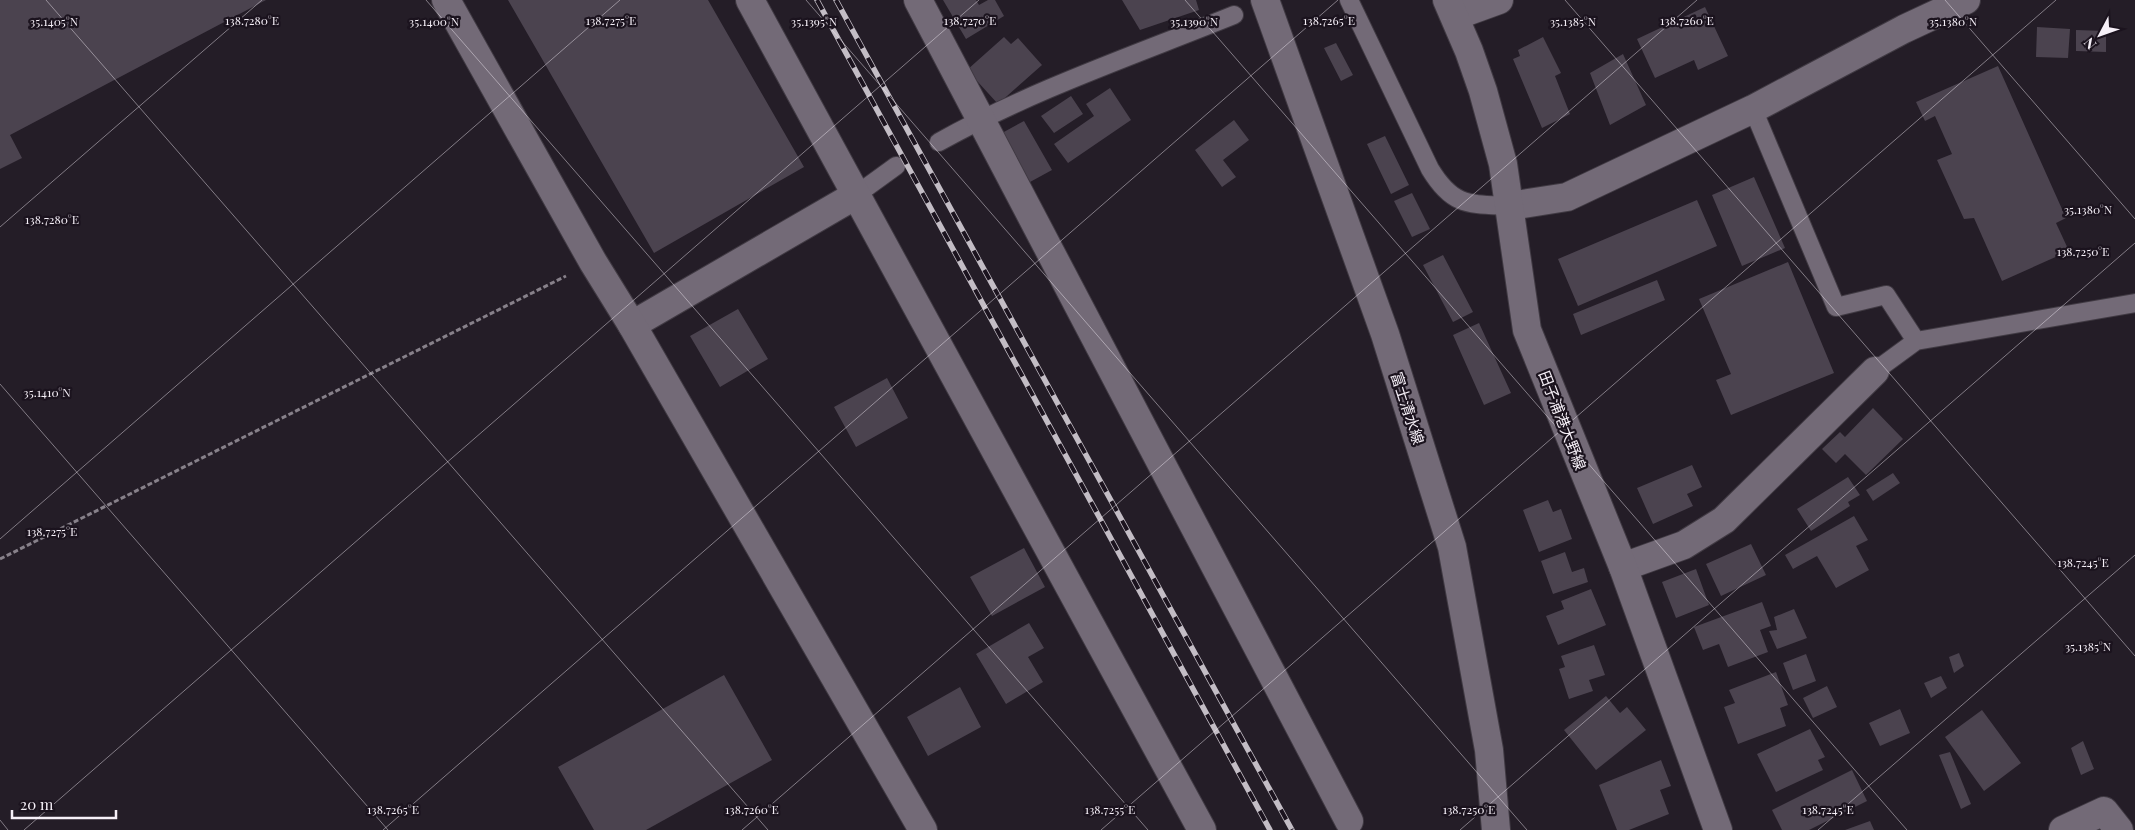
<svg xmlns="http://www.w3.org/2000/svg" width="2135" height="830" font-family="'Playfair Display','Noto Sans JP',serif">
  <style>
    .building { fill: #4b434f }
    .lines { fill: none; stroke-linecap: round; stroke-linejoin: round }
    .lane-casing { stroke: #403a43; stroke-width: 20 }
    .street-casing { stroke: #403a43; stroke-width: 30 }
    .secondary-casing { stroke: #403a43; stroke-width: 30 }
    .path { stroke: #87818a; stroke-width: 3; stroke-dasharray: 5 2.5; stroke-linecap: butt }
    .lane { stroke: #736a77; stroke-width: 18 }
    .street { stroke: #736a77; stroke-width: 28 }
    .secondary { stroke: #736a77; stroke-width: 28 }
    .rail-casing { stroke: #c3bdc5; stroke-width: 5.5 }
    .rail { stroke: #1b131e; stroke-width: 4; stroke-dasharray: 11; stroke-linecap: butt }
    .ticks { fill: none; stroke: #f6f0f8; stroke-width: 1; stroke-opacity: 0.45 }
    .labels { text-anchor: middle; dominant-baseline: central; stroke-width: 4.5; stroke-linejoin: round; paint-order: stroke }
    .street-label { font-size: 15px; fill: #f6f0f8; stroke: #1b131e }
    .ticks-label { font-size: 12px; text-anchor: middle; fill: #f6f0f8; stroke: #1b131e; stroke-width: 4.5; stroke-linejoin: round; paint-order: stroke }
  </style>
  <rect width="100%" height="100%" fill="#241d27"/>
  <path class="building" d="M 0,0 L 266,0 L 10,135 L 22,158 L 0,169 Z
    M 508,0 L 708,0 L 804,167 L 654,253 Z
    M 943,0 L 976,0 L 979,5 L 988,0 L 995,0 L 1004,16 L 966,39 Z
    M 1122,0 L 1196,0 L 1199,10 L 1140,30 Z
    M 1705,7 L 1728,56 L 1698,70 L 1694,60 L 1655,78 L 1637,39 Z
    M 2037,27 L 2070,29 L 2068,58 L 2036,57 Z
    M 2076,30 L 2106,31 L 2106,52 L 2076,51 Z
    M 1004,37 L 1011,44 L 1018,38 L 1042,65 L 998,104 L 967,70 Z
    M 1543,37 L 1561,73 L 1555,76 L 1570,114 L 1542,128 L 1513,59 L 1520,56 L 1518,50 Z
    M 1336,43 L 1353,75 L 1341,81 L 1324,48 Z
    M 1623,54 L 1646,105 L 1610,125 L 1590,73 Z
    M 1998,66 L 2066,218 L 2056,223 L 2069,251 L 2002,281 L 1974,218 L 1964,219 L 1937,160 L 1952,154 L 1935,116 L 1925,121 L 1916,102 Z
    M 1110,88 L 1131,120 L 1068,163 L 1054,144 L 1094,116 L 1086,104 Z
    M 1071,96 L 1083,114 L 1054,133 L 1041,116 Z
    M 1234,120 L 1249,140 L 1223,160 L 1236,177 L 1222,187 L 1195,150 Z
    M 1024,121 L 1052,170 L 1030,182 L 1002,133 Z
    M 1385,136 L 1409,185 L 1391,194 L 1367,144 Z
    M 1754,177 L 1785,248 L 1742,266 L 1712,195 Z
    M 1412,193 L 1430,229 L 1412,237 L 1394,201 Z
    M 1697,200 L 1717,246 L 1578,306 L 1558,259 Z
    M 1443,255 L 1473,312 L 1453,322 L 1423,265 Z
    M 1788,262 L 1834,373 L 1731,415 L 1716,380 L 1731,374 L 1699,299 Z
    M 1657,280 L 1665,300 L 1581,335 L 1573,314 Z
    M 738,309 L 768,359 L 720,387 L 690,336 Z
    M 1479,323 L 1511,393 L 1484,405 L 1453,335 Z
    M 887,378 L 908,418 L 856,447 L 834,407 Z
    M 1873,408 L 1903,439 L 1866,475 L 1845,454 L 1836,463 L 1822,449 L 1840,432 L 1845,437 Z
    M 1692,465 L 1702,487 L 1687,494 L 1693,506 L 1653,524 L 1637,488 Z
    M 1893,473 L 1900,483 L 1873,501 L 1866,490 Z
    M 1848,477 L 1860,495 L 1848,502 L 1850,506 L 1811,531 L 1797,509 Z
    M 1548,500 L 1553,512 L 1561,509 L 1572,539 L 1539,552 L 1523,510 Z
    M 1854,516 L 1868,540 L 1856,546 L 1869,570 L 1836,588 L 1817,556 L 1793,569 L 1785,555 Z
    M 1751,544 L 1766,575 L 1721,596 L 1706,564 Z
    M 1024,548 L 1045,587 L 992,616 L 970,577 Z
    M 1565,552 L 1572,572 L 1584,568 L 1588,582 L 1553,594 L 1541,561 Z
    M 1696,569 L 1709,605 L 1676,618 L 1662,582 Z
    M 1591,589 L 1606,625 L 1558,645 L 1546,616 L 1564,609 L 1561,601 Z
    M 1762,602 L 1771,626 L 1760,630 L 1768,652 L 1728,667 L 1719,644 L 1703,650 L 1694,627 Z
    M 1794,609 L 1807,638 L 1777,649 L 1769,631 L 1777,630 L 1774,617 Z
    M 1029,623 L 1044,648 L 1028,657 L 1043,682 L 1006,704 L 976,654 Z
    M 1594,645 L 1605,675 L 1589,680 L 1593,691 L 1569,699 L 1559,669 L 1565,667 L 1561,656 Z
    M 1959,653 L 1964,666 L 1954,673 L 1949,657 Z
    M 1806,654 L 1816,681 L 1793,690 L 1783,663 Z
    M 1776,672 L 1788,705 L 1780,708 L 1786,726 L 1738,744 L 1724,707 L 1735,703 L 1729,690 Z
    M 724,675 L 772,760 L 646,830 L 594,830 L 558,767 Z
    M 1941,676 L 1947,688 L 1931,698 L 1924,683 Z
    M 1827,686 L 1837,707 L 1813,718 L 1803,698 Z
    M 960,687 L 981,727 L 928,756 L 907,717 Z
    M 1606,696 L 1620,713 L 1627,707 L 1646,730 L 1596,770 L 1564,730 Z
    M 1900,709 L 1910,733 L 1880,746 L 1869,723 Z
    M 1982,710 L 2021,763 L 1984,791 L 1945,737 Z
    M 1810,729 L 1825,757 L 1818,760 L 1823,770 L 1776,792 L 1757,754 Z
    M 2083,741 L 2094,769 L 2081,775 L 2071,748 Z
    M 1950,752 L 1971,804 L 1961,809 L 1939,755 Z
    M 1661,760 L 1671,786 L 1660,790 L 1669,814 L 1629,830 L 1617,830 L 1599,785 Z
    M 1852,770 L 1867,801 L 1809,830 L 1782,830 L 1772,810 Z
    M 1870,821 L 1874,830 L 1845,830 Z"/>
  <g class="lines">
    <g class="lane-casing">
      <path id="lane" d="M 1349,0 L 1430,169 C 1453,207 1469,204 1510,206
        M 1753,109 L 1836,307 L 1886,295 L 1916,341
        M 939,142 C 1032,90 1135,55 1234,15
        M 856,195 L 896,166
        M 1875,371 L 1916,341 L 2135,303"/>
    </g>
    <g class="street-casing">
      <path id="street" d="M 750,0 L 1202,830
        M 918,0 L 1349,821
        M 1455,16 L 1499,0
        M 1510,206 L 1567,197 L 1753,109 L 1904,29 L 1966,0
        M 632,325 L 856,195
        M 1623,567 L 1684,545 L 1724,520 L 1875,371
        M 2063,830 L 2104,811 L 2119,830"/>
    </g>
    <g class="secondary-casing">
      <path id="secondary" d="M 446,0 L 593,262 L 632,325 L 923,830
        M 1265,0 L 1385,334 L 1452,547 L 1489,750 L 1496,830
        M 1447,0 L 1469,51 L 1483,91 L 1503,164 L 1527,330 L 1623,567 L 1718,830"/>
    </g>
    <path class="path" d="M 0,559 L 566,276"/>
    <use href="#lane" class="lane"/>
    <use href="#street" class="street"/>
    <use href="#secondary" class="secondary"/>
    <g class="rail-casing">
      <path id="rail" d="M 817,0 L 1270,830
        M 836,0 L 1292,830"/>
    </g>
    <use href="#rail" class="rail"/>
  </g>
  <path class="ticks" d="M 46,0 L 768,830M 426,0 L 1148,830M 806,0 L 1527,830M 1185,0 L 1907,830M 1565,0 L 2135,656M 1945,0 L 2135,219M 0,227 L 262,0M 0,384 L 388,830M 0,539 L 620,0M 0,820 L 8,830M 24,830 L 979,0M 383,830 L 1338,0M 742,830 L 1697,0M 1101,830 L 2056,0M 1460,830 L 2135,243M 1818,830 L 2135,555"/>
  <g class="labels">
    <g class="street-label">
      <text transform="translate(1408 408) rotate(72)">富士清水線</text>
      <text transform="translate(1563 420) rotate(69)">田子浦港大野線</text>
    </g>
  </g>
  <g class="ticks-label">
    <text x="252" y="25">138.7280°E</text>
    <text x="611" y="25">138.7275°E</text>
    <text x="970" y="25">138.7270°E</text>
    <text x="1329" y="25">138.7265°E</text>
    <text x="1687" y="25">138.7260°E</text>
    <text x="54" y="26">35.1405°N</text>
    <text x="434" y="26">35.1400°N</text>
    <text x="814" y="26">35.1395°N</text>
    <text x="1194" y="26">35.1390°N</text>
    <text x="1573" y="26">35.1385°N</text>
    <text x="1953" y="26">35.1380°N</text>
    <text x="2088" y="214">35.1380°N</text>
    <text x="52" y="224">138.7280°E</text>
    <text x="2083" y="256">138.7250°E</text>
    <text x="47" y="397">35.1410°N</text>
    <text x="52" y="536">138.7275°E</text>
    <text x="2083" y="567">138.7245°E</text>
    <text x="2088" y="651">35.1385°N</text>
    <text x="393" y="814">138.7265°E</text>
    <text x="752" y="814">138.7260°E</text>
    <text x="1110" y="814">138.7255°E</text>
    <text x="1469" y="814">138.7250°E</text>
    <text x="1828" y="814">138.7245°E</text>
  </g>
  <g transform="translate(2100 35) rotate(229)" stroke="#1b131e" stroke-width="4" paint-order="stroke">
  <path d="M0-4L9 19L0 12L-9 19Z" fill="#f6f0f8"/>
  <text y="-8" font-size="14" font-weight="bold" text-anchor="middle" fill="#f6f0f8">N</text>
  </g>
  <path d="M12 810v8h104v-8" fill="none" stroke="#f6f0f8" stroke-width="2.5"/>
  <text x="20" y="810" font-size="15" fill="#f6f0f8" stroke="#1b131e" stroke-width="4" paint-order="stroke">20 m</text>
</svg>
